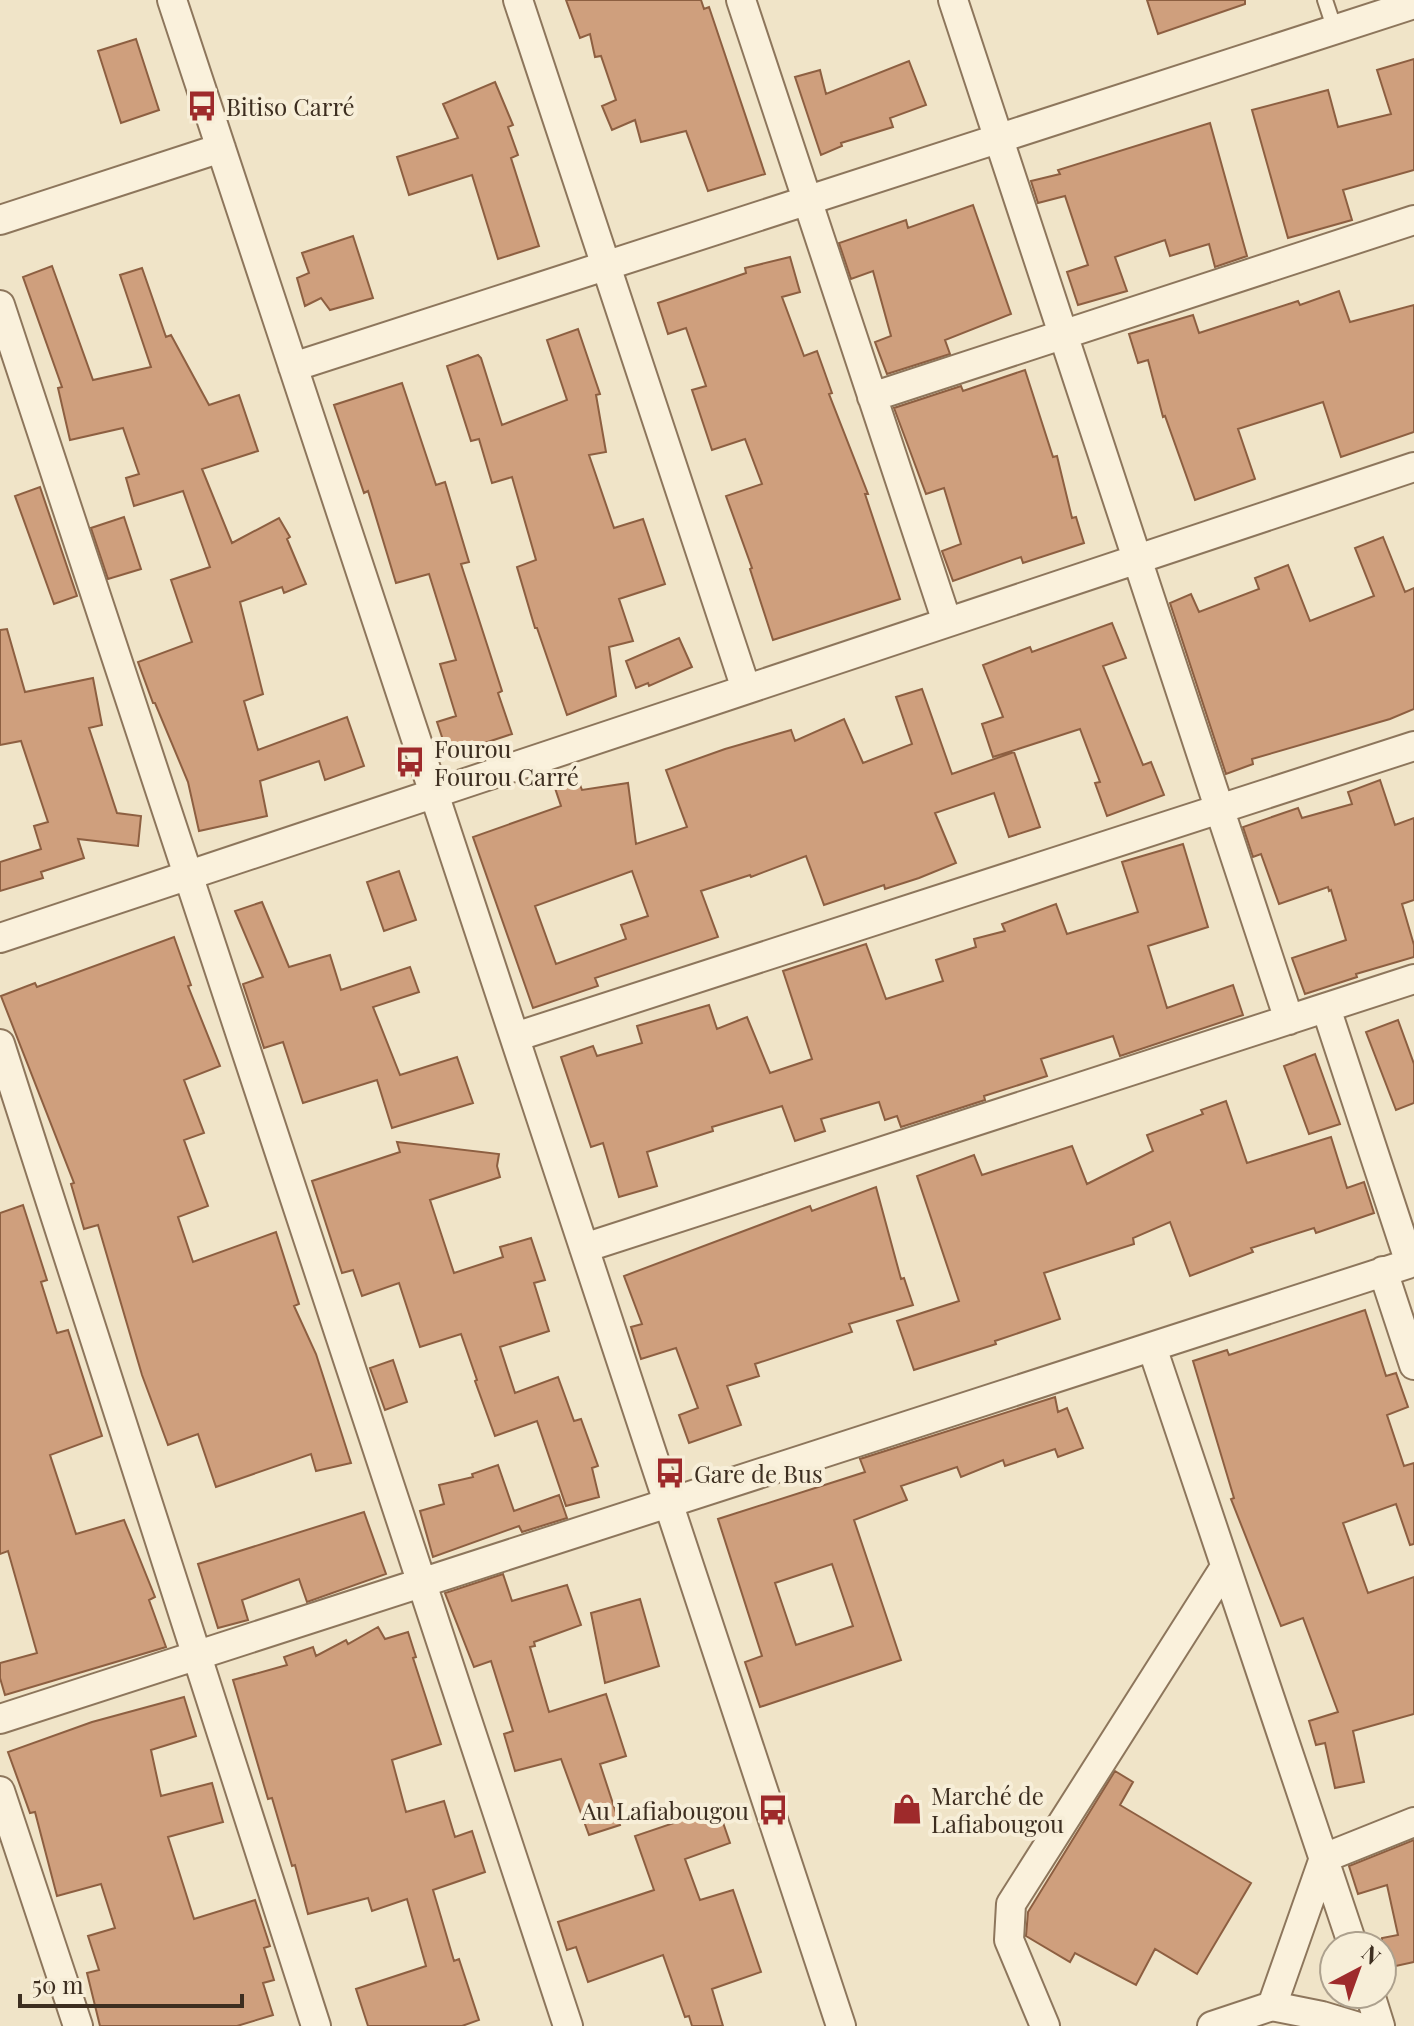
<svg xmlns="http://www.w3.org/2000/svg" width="1414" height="2026" font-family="'Playfair Display',serif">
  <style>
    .building { fill: #cf9f7d; stroke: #8d5f41; stroke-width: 2; fill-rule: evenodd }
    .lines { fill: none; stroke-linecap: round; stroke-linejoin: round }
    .lane-casing { stroke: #8d765c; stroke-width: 18 }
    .street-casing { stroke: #8d765c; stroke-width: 32 }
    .lane { stroke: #faf1dc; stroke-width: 14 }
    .street { stroke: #faf1dc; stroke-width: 28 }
    .labels { text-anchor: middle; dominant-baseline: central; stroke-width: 8; stroke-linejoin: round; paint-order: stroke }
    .poi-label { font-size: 24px; fill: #3d2e20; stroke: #f7eed8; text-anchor: start }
  </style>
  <rect width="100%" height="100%" fill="#f0e4c8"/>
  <path class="building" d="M 566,0 L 701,0 L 704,9 L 709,7 L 765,174 L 708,191 L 686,131 L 641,142 L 635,120 L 612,130 L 602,106 L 616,100 L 601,56 L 595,57 L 590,34 L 580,38 Z
    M 1147,0 L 1245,0 L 1245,4 L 1158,34 Z
    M 136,39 L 159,110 L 121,123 L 98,51 Z
    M 1414,59 L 1414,170 L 1343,190 L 1352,220 L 1288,238 L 1252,110 L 1328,90 L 1338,127 L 1391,114 L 1377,70 Z
    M 909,61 L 926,105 L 890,118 L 893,127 L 841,143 L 842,146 L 821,155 L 795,77 L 820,70 L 826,94 Z
    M 495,82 L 513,125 L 508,127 L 518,155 L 511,158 L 539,246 L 498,259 L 472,175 L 409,195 L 397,157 L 458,138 L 443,104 Z
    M 1210,123 L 1247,256 L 1215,267 L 1209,244 L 1170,256 L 1165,240 L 1115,257 L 1127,291 L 1078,305 L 1067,272 L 1088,265 L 1065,196 L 1038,203 L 1031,181 L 1060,174 L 1058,170 Z
    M 973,205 L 1011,314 L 945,340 L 950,354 L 887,374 L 875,342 L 891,336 L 873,271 L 851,279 L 839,243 L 906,220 L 908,228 Z
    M 353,236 L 373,298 L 330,310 L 321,298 L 305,306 L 297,278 L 309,273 L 302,253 Z
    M 790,257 L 800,292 L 782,297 L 804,356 L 817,351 L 832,393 L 829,394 L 868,494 L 865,494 L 900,599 L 773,640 L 750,569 L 752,568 L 726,496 L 762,484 L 745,439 L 712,450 L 692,390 L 706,386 L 686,328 L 668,334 L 658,303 L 746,273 L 745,268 Z
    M 52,266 L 93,380 L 151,367 L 120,275 L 142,268 L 166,337 L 171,335 L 209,405 L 239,395 L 258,451 L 202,469 L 232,543 L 279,518 L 290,537 L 287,539 L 306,584 L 284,593 L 282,587 L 240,602 L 263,694 L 244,701 L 258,750 L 347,717 L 364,766 L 325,780 L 319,761 L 260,781 L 267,816 L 199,831 L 188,782 L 155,703 L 153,703 L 138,662 L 192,642 L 171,580 L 210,567 L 183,491 L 134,506 L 126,478 L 139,474 L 123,428 L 70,440 L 58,388 L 62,387 L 23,277 Z
    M 1339,291 L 1350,322 L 1414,305 L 1414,432 L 1341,457 L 1323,402 L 1238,429 L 1255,479 L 1195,500 L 1165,416 L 1163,417 L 1148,360 L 1138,363 L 1129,334 L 1193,315 L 1199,333 L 1298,301 L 1300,305 Z
    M 578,329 L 600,394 L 596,395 L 606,452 L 589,455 L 614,528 L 643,519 L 665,584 L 619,599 L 633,641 L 609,647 L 616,696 L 567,715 L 537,628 L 535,628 L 517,567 L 536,560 L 512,477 L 492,483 L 479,439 L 471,441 L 447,366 L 478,355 L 481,358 L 502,425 L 567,400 L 547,340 Z
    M 1025,370 L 1053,457 L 1057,456 L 1072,518 L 1076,517 L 1084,543 L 1023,563 L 1021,557 L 953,581 L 942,551 L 961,544 L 944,488 L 926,494 L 894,408 L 961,386 L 963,391 Z
    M 402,383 L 436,485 L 445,482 L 469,562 L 461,564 L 502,691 L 498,693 L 512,734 L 448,755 L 437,722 L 456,716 L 440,664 L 456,660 L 429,574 L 396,583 L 368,491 L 364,493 L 334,405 Z
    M 40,487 L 77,596 L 54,604 L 15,496 Z
    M 124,517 L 141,569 L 108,579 L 91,528 Z
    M 1383,537 L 1405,592 L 1414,588 L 1414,709 L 1390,719 L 1252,759 L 1253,764 L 1226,774 L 1170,603 L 1191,594 L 1199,612 L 1259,589 L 1255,578 L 1288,565 L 1310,621 L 1374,596 L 1355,548 Z
    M 1112,623 L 1126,658 L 1103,666 L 1143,765 L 1151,762 L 1164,795 L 1107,816 L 1095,783 L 1100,782 L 1080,729 L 993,757 L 982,724 L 1003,717 L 983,665 L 1030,647 L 1032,652 Z
    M 7,629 L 25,692 L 93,678 L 102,725 L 89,728 L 117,813 L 141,816 L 138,846 L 78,839 L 84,858 L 41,872 L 43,878 L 0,891 L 0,862 L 41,849 L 34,826 L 48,822 L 21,741 L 0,745 L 0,630 Z
    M 679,638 L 692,667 L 649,686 L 648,683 L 636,688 L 626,661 Z
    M 922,689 L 952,774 L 1014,752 L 1040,827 L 1009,837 L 994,793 L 935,813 L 956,863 L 919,878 L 885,889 L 884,885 L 824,905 L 806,856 L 751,877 L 750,875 L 701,891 L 718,937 L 595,978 L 598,986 L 533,1008 L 473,837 L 561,806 L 554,785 L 577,777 L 582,790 L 628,783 L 636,844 L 687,827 L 666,770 L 725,749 L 791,730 L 795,741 L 844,719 L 863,763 L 912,744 L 896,697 ZM 632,871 L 648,916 L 621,925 L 626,939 L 556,964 L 535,906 Z
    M 1380,780 L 1395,825 L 1414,818 L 1414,900 L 1402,904 L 1414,945 L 1414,957 L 1356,974 L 1357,977 L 1305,994 L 1292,958 L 1346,940 L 1331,890 L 1329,891 L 1328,887 L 1279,904 L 1261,854 L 1253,857 L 1243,827 L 1298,808 L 1302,818 L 1352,804 L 1348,792 Z
    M 1183,844 L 1208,927 L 1148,946 L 1167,1008 L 1233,985 L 1243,1015 L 1120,1056 L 1113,1036 L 1041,1059 L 1047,1076 L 984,1096 L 985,1100 L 901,1127 L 897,1116 L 885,1120 L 879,1102 L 821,1119 L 825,1131 L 795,1141 L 782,1106 L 712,1127 L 713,1131 L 647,1152 L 657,1186 L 619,1197 L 603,1143 L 591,1147 L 561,1057 L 593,1046 L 597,1056 L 642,1043 L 637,1026 L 709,1005 L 717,1029 L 747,1017 L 770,1073 L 812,1059 L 783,971 L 866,944 L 886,999 L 943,981 L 936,960 L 976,947 L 974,939 L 1005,931 L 1002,924 L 1056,904 L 1067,934 L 1138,912 L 1122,862 Z
    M 399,871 L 416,920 L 384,931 L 367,882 Z
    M 262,902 L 289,967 L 330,955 L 341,990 L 410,967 L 419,992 L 373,1007 L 400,1075 L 457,1057 L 473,1103 L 392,1128 L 377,1080 L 303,1103 L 283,1042 L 264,1048 L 243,984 L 263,977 L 235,911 Z
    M 174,937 L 191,985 L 188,986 L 220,1066 L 184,1080 L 204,1133 L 184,1140 L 208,1206 L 178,1217 L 193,1262 L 276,1232 L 299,1304 L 294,1306 L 316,1354 L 351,1463 L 316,1471 L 311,1454 L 216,1487 L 198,1434 L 168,1445 L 142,1375 L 98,1225 L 84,1229 L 71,1184 L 74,1183 L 1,996 L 35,983 L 37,987 Z
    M 1398,1020 L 1414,1064 L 1414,1103 L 1396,1110 L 1366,1032 Z
    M 1315,1054 L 1340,1124 L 1309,1134 L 1284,1066 Z
    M 1226,1101 L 1247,1163 L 1331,1137 L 1347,1188 L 1364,1182 L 1374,1213 L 1316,1233 L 1314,1228 L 1251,1248 L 1253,1252 L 1190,1276 L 1170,1222 L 1133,1238 L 1134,1244 L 1044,1273 L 1060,1319 L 995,1341 L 996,1344 L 914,1370 L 897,1321 L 959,1301 L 917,1176 L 974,1155 L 982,1175 L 1072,1146 L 1087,1184 L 1153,1151 L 1147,1135 L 1203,1114 L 1201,1110 Z
    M 397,1142 L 499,1154 L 497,1166 L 500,1177 L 430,1200 L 454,1273 L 503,1257 L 500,1247 L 531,1238 L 545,1280 L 534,1283 L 549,1331 L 500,1347 L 515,1393 L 558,1377 L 574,1421 L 581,1419 L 598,1466 L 592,1468 L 599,1497 L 566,1506 L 537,1421 L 495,1436 L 475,1381 L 477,1380 L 461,1334 L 420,1347 L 399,1283 L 362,1296 L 353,1270 L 342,1273 L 312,1181 L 400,1152 Z
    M 876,1187 L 901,1279 L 904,1278 L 913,1305 L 849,1324 L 852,1332 L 755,1364 L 759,1376 L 727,1386 L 741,1425 L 689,1443 L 679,1415 L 698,1408 L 676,1348 L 641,1359 L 631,1327 L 642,1324 L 624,1276 L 810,1206 L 812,1211 Z
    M 23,1205 L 47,1280 L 41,1282 L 57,1333 L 68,1330 L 102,1436 L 50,1455 L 76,1534 L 124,1520 L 155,1597 L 149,1600 L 166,1647 L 5,1695 L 0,1678 L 0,1663 L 37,1653 L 8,1551 L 0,1554 L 0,1213 Z
    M 1365,1310 L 1386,1376 L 1396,1373 L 1408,1407 L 1387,1415 L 1404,1466 L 1414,1463 L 1414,1544 L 1410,1545 L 1396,1504 L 1343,1523 L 1368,1593 L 1414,1577 L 1414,1714 L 1353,1731 L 1364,1782 L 1335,1788 L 1325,1743 L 1316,1745 L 1309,1721 L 1338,1712 L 1303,1618 L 1281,1626 L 1231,1499 L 1234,1498 L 1193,1361 L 1227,1350 L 1229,1355 Z
    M 393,1360 L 407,1402 L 385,1410 L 370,1368 Z
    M 1055,1397 L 1058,1412 L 1067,1408 L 1083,1448 L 1058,1457 L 1055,1449 L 1005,1466 L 1003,1460 L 961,1477 L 957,1467 L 901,1486 L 907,1500 L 854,1520 L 901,1660 L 760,1707 L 745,1662 L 762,1656 L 718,1519 L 865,1472 L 860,1459 ZM 832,1564 L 853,1626 L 796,1645 L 775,1583 Z
    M 498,1465 L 514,1511 L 559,1495 L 567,1518 L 522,1532 L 519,1526 L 433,1557 L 420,1511 L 444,1504 L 439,1485 L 473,1477 L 472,1474 Z
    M 364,1512 L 386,1574 L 307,1602 L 299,1579 L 242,1600 L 248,1620 L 218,1628 L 198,1564 Z
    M 503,1574 L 512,1601 L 567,1585 L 581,1625 L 534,1642 L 535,1646 L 530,1647 L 549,1712 L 606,1694 L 626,1756 L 600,1764 L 620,1825 L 589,1835 L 561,1759 L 515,1771 L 504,1734 L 513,1731 L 491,1661 L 474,1667 L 445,1593 Z
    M 640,1599 L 659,1666 L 605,1683 L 591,1613 Z
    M 378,1627 L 385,1639 L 408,1632 L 416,1657 L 413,1658 L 441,1744 L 392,1760 L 406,1812 L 444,1801 L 455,1837 L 472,1831 L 485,1872 L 433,1890 L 454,1961 L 459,1959 L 479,2020 L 462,2026 L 368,2026 L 356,1989 L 426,1966 L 407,1899 L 372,1911 L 368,1898 L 308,1914 L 295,1865 L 292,1866 L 272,1798 L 268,1799 L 233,1680 L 287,1665 L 284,1657 L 313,1647 L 316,1656 L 346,1640 L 348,1644 Z
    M 184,1697 L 196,1736 L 151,1750 L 161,1796 L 212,1783 L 223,1822 L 168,1837 L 194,1919 L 255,1900 L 270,1946 L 264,1948 L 274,1980 L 263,1983 L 273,2015 L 237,2026 L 100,2026 L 87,1973 L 99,1970 L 88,1936 L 115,1928 L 101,1884 L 57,1896 L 35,1812 L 30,1813 L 8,1752 L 92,1722 Z
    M 1115,1771 L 1133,1782 L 1120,1805 L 1251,1883 L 1197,1974 L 1155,1949 L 1136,1985 L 1075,1953 L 1070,1962 L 1026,1936 L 1028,1912 Z
    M 718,1808 L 730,1843 L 685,1859 L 700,1900 L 733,1890 L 761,1972 L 712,1989 L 723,2026 L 692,2026 L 689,2016 L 685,2017 L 663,1955 L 588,1982 L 576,1947 L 567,1950 L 558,1922 L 654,1890 L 635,1836 Z
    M 1414,1840 L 1414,1962 L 1382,1969 L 1382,1938 L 1398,1935 L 1387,1885 L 1358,1894 L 1349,1866 Z"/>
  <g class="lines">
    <g class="lane-casing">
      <path id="lane" d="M 1325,0 L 1335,30"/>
    </g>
    <g class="street-casing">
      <path id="street" d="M 172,0 L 841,2026
        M 518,0 L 746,689
        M 741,0 L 947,622
        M 953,0 L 1289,1020
        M 0,220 L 221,148
        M 0,305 L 568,2026
        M 293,367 L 1414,4
        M 872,397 L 1414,220
        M 0,938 L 1414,467
        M 1326,1008 L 1410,1263
        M 515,1037 L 1414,746
        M 0,1044 L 316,2026
        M 584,1248 L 1414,979
        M 1383,1271 L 1414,1365
        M 1152,1347 L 1353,1946
        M 0,1719 L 1414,1262
        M 0,1791 L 78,2026
        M 1370,1994 L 1380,2026
        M 1272,2006 L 1324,1858 L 1414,1822
        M 1045,2026 L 1009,1940 L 1011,1904 L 1225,1567
        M 1212,2026 L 1272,2006 L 1322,2016 L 1355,2026"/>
    </g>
    <use href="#lane" class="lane"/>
    <use href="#street" class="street"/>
  </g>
  <defs>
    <g id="bus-bare" transform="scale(2.4)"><path d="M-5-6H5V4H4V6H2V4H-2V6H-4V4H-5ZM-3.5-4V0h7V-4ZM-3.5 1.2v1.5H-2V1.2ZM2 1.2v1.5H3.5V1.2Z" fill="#9e2a2b" stroke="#f7eed8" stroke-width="2.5" paint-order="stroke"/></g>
    <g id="shop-bare" transform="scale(2.4)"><path d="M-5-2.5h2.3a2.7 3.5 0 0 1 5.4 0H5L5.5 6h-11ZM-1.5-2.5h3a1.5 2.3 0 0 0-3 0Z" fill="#9e2a2b" stroke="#f7eed8" stroke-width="2.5" paint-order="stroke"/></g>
  </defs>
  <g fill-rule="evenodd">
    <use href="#bus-bare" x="202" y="106"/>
    <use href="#bus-bare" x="410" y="762"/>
    <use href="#bus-bare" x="670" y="1473"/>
    <use href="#shop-bare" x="907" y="1809"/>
    <use href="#bus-bare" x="773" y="1810"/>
  </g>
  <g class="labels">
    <g class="poi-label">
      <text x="226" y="106">Bitiso Carré</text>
      <text x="434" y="748">Fourou<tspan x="434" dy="28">Fourou Carré</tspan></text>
      <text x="694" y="1473">Gare de Bus</text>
      <text x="931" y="1795">Marché de<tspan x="931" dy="28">Lafiabougou</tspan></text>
      <text x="749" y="1810" text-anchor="end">Au Lafiabougou</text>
    </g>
  </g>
  <g transform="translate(1358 1970) rotate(41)"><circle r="38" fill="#f7eed8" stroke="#ada18e" stroke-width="2"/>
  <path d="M0-6L14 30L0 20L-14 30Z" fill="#9e2a2b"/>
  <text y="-12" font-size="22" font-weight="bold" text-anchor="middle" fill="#3d2e20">N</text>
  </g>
  <path d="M20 1994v12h222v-12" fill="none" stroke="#3d2e20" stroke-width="4"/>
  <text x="32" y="1994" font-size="24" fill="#3d2e20" stroke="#f7eed8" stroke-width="6" paint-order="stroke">50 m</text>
</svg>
